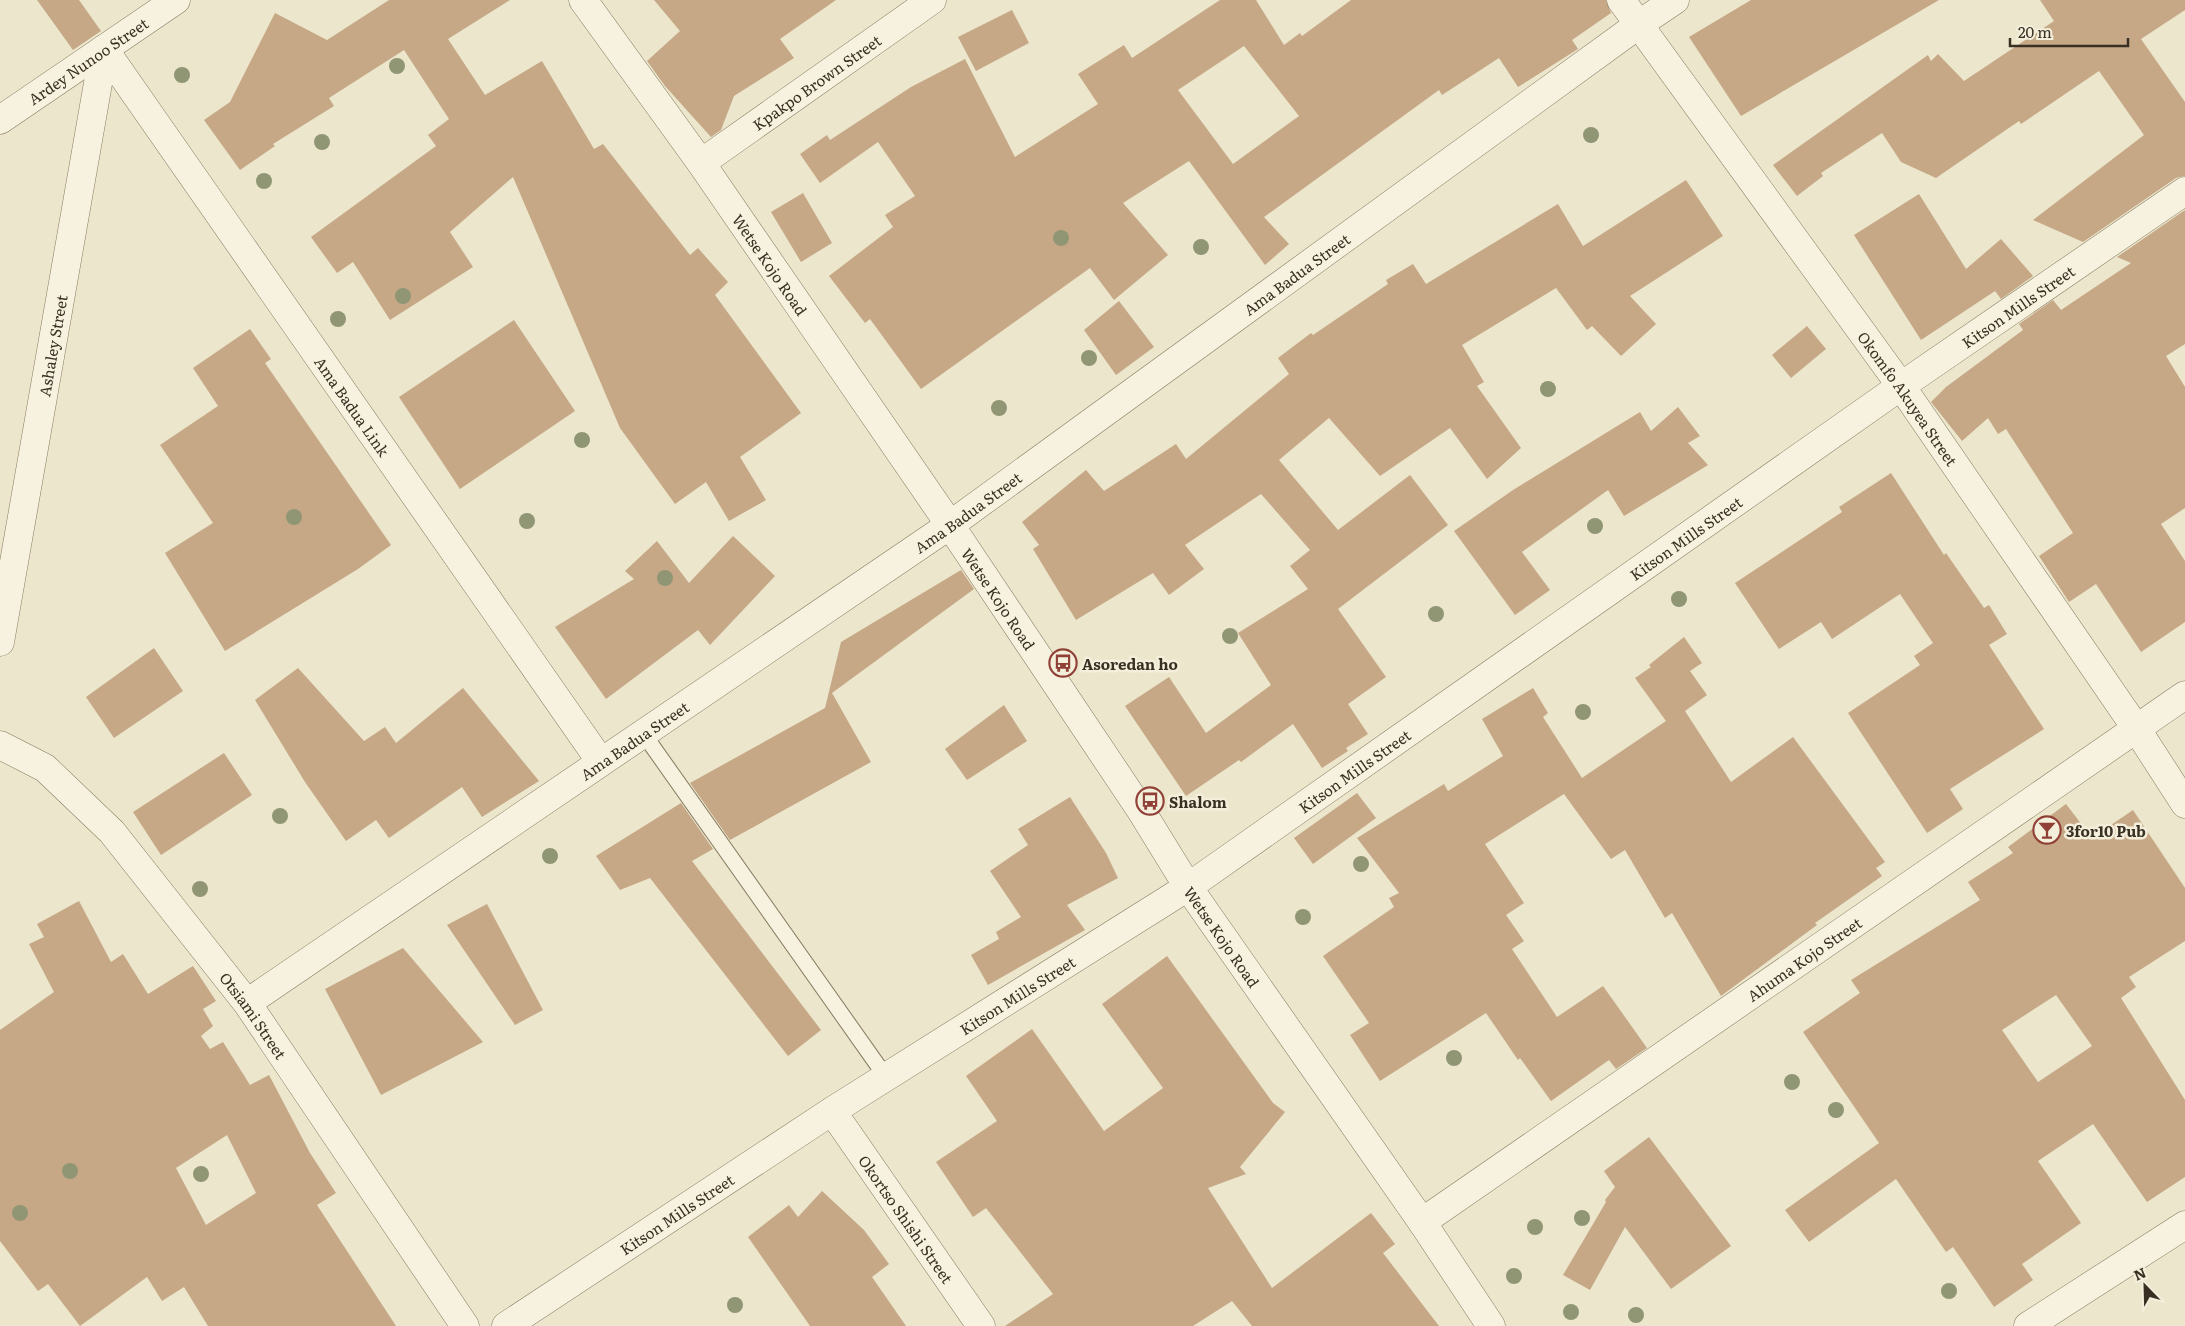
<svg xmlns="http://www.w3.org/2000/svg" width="2185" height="1326" font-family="Literata,serif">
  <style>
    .building { fill: #c6a886; fill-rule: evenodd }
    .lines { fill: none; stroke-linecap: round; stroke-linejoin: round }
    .service-casing { stroke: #877a61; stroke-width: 17 }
    .minor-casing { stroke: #877a61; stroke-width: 29 }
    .service { stroke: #f7f2df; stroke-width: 15 }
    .minor { stroke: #f7f2df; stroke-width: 28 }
    .tree { fill: #909674 }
    .labels { text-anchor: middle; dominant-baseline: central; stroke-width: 5; stroke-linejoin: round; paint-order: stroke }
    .street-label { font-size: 15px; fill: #393023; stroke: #f3efdb }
    .poi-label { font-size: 15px; font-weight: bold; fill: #393023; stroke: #f3efdb; text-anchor: start }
  </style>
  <rect width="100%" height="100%" fill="#ebe6cc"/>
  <path class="building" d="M 37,0 L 79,0 L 101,31 L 73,50 Z
    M 389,0 L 510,0 L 448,39 L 485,95 L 542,61 L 594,149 L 603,144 L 690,255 L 698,248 L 728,282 L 715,295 L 801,413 L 740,457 L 766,500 L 729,521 L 706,482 L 675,504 L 620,428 L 513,177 L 450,232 L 473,267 L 390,320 L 353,262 L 337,273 L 311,237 L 436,146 L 428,135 L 449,119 L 404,50 L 329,98 L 334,106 L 273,144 L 275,146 L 240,170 L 204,120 L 230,102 L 275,13 L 327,40 Z
    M 654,0 L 836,0 L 780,39 L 794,58 L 734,96 L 721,130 L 711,137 L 665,86 L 647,61 L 680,31 Z
    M 1220,0 L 1256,0 L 1284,45 L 1300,33 L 1302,36 L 1351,0 L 1606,0 L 1611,13 L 1572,40 L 1578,49 L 1518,87 L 1499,58 L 1442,95 L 1439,90 L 1264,217 L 1289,244 L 1265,265 L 1189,161 L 1123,203 L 1168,255 L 1114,300 L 1090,268 L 921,389 L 870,319 L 865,323 L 829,276 L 893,227 L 885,215 L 915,196 L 878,142 L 820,183 L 800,154 L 827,135 L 830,140 L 911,87 L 965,59 L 1015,157 L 1098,104 L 1078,74 L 1124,45 L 1132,58 ZM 1244,46 L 1299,116 L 1233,164 L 1178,90 Z
    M 1751,0 L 1939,0 L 1741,116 L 1689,37 Z
    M 2040,0 L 2185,0 L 2185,10 L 2141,39 L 2185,102 L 2185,176 L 2176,178 L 2083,242 L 2033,220 L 2144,135 L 2099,71 L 2021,124 L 2019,121 L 1936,178 L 1901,162 L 1882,133 L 1821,173 L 1823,176 L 1797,196 L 1773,165 L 1928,55 L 1931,61 L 1938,54 L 1964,81 L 2054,21 Z
    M 1012,10 L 1029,43 L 976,71 L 958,37 Z
    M 1686,180 L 1723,236 L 1630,296 L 1656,324 L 1621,356 L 1592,326 L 1587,330 L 1556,288 L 1462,345 L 1484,382 L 1477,386 L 1521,448 L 1487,479 L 1450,428 L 1380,476 L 1329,418 L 1279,460 L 1338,530 L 1410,475 L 1448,525 L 1338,609 L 1386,677 L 1348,704 L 1368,734 L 1346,748 L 1348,751 L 1322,768 L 1293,724 L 1241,762 L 1239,760 L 1186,796 L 1125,706 L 1169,677 L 1206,733 L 1271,685 L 1238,633 L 1308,589 L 1290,566 L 1310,550 L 1261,494 L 1185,545 L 1204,569 L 1169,595 L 1153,573 L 1076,620 L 1033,549 L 1039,545 L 1022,522 L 1086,470 L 1104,491 L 1176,444 L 1186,459 L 1289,374 L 1278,358 L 1311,333 L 1313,335 L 1388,284 L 1386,280 L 1413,264 L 1426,284 L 1558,204 L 1583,246 Z
    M 803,193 L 832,243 L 801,262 L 771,212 Z
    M 1919,194 L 1966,269 L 2001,239 L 2033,276 L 2001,299 L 1995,291 L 1921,340 L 1854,235 Z
    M 2185,210 L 2185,344 L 2166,356 L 2185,387 L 2185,508 L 2161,524 L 2185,561 L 2185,622 L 2141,652 L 2096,584 L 2069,602 L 2039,556 L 2073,533 L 2006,429 L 1998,434 L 1988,418 L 1962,441 L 1931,402 L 1946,387 L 2023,330 L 2019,324 L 2053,300 L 2061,310 L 2131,263 L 2117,257 Z
    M 1119,301 L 1154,347 L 1116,375 L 1084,330 Z
    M 514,320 L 575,411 L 460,489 L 399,397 Z
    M 1807,326 L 1826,349 L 1791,378 L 1772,355 Z
    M 250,329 L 271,359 L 265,363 L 391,545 L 358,569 L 225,651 L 165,553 L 213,523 L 160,445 L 218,406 L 193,368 Z
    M 1678,407 L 1700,436 L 1688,443 L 1708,465 L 1624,516 L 1608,490 L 1522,552 L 1550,590 L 1515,615 L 1454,531 L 1513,490 L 1640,412 L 1651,431 Z
    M 1891,473 L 1944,555 L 1946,553 L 1984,608 L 1989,605 L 2007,634 L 1989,645 L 2044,729 L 1950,789 L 1963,809 L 1927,833 L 1848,713 L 1920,665 L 1914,656 L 1933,643 L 1900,594 L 1832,639 L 1821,622 L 1779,649 L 1735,583 L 1842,512 L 1839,507 Z
    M 733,536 L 775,576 L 710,645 L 698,630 L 606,699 L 555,627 L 634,579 L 625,571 L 657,541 L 689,583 Z
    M 961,570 L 974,589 L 832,693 L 871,762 L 730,840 L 690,783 L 825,708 L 841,642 Z
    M 1684,637 L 1702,663 L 1690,671 L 1707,695 L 1685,711 L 1731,782 L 1793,737 L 1885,862 L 1876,868 L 1882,876 L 1815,923 L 1817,925 L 1721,996 L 1672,913 L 1665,918 L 1625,850 L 1611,859 L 1564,794 L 1485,844 L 1524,903 L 1506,915 L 1524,941 L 1512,949 L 1557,1017 L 1603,986 L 1647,1048 L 1616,1069 L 1609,1060 L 1551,1101 L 1520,1058 L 1518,1060 L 1486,1013 L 1380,1081 L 1350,1035 L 1369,1023 L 1323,956 L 1394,907 L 1389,898 L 1399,893 L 1357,838 L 1444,784 L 1448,791 L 1503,756 L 1482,719 L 1533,688 L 1548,713 L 1543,717 L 1582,778 L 1666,721 L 1635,678 L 1651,667 L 1649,665 Z
    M 154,648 L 183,691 L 114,738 L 86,697 Z
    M 298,668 L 364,741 L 385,727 L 396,743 L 463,688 L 539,781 L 482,817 L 462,787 L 389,838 L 376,820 L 346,841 L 305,782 L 255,700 Z
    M 1004,705 L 1027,741 L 967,780 L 945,749 Z
    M 224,753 L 252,795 L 161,855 L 133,812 Z
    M 1357,793 L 1376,818 L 1313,864 L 1294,838 Z
    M 1070,797 L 1106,853 L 1118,878 L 1067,905 L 1085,930 L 988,985 L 971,955 L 999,939 L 996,932 L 1021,917 L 990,871 L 1028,845 L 1018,829 Z
    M 681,803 L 713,849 L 692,861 L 821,1030 L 788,1056 L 650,878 L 620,890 L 596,856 Z
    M 2066,804 L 2092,838 L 2133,810 L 2185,888 L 2185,941 L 2129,977 L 2136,987 L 2121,998 L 2185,1100 L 2185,1177 L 2147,1202 L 2093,1124 L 2038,1161 L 2081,1223 L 2022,1264 L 2033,1280 L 1994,1307 L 1953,1247 L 1946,1252 L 1896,1179 L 1809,1242 L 1785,1210 L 1879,1143 L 1803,1032 L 1860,993 L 1851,980 L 1980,900 L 1968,882 L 2013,853 L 2008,847 ZM 2056,995 L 2092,1046 L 2038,1082 L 2002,1030 Z
    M 79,901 L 111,962 L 123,954 L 148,994 L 193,966 L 216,1001 L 203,1009 L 213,1026 L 201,1036 L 210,1049 L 223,1042 L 250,1085 L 269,1075 L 310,1153 L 336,1193 L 317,1205 L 396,1326 L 208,1326 L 184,1287 L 162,1301 L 147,1277 L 80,1326 L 48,1284 L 38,1291 L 0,1241 L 0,1030 L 54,992 L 29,944 L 44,937 L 37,924 ZM 227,1135 L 256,1193 L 206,1225 L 176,1168 Z
    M 487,904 L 543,1010 L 515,1025 L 447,925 Z
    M 403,948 L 483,1042 L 381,1095 L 325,989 Z
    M 1167,956 L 1273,1103 L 1285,1112 L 1240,1167 L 1246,1174 L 1208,1188 L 1272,1288 L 1371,1213 L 1395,1244 L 1383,1253 L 1439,1326 L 1252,1326 L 1232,1301 L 1193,1326 L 1005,1326 L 1053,1294 L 986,1208 L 973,1217 L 936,1162 L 997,1121 L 966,1076 L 1032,1029 L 1104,1131 L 1163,1088 L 1102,1004 Z
    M 1649,1137 L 1731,1246 L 1671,1289 L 1625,1227 L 1590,1290 L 1563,1275 L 1606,1202 L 1605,1200 L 1615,1187 L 1604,1171 Z
    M 822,1191 L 864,1230 L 889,1264 L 872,1277 L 906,1326 L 810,1326 L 748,1237 L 789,1205 L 798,1217 Z"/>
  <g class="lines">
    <g class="service-casing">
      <path id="service" d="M 643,733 L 886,1077"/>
    </g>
    <g class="minor-casing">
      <g id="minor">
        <path id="s1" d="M 583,0 L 701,163 L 950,525 L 1140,809 L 1188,887 L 1422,1222 L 1491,1326"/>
        <path id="s2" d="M 1621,0 L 1901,386 L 2136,728 L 2185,804"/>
        <path id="s3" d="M 104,49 L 601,762"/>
        <path id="s4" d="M 0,120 L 176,0"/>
        <path id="s5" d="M 701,163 L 932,0"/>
        <path id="s6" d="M 0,642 L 104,49"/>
        <path id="s7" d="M 0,745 L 45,768 L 112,832 L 247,1003 L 465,1326"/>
        <path id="s8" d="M 247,1003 L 950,525 L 1638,25 L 1675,0"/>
        <path id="s9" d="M 832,1111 L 981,1326"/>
        <path id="s10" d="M 1422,1222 L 2185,695"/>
        <path id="s11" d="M 506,1326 L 832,1111 L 1188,887 L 1901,386 L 2185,191"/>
        <path d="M 2028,1326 L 2185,1225"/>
      </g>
    </g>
    <use href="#service" class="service"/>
    <use href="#minor" class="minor"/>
  </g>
  <g class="tree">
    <circle cx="397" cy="66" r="8"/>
    <circle cx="182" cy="75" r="8"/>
    <circle cx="1591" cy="135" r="8"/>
    <circle cx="322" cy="142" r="8"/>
    <circle cx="264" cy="181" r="8"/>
    <circle cx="1061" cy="238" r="8"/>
    <circle cx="1201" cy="247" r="8"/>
    <circle cx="403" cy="296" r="8"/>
    <circle cx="338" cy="319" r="8"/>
    <circle cx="1089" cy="358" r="8"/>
    <circle cx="1548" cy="389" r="8"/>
    <circle cx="999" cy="408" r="8"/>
    <circle cx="582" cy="440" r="8"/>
    <circle cx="294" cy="517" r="8"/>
    <circle cx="527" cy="521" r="8"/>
    <circle cx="1595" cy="526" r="8"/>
    <circle cx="665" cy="578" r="8"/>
    <circle cx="1679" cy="599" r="8"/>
    <circle cx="1436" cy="614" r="8"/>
    <circle cx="1230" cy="636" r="8"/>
    <circle cx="1583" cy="712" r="8"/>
    <circle cx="280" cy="816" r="8"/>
    <circle cx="550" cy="856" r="8"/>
    <circle cx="1361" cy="864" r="8"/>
    <circle cx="200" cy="889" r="8"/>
    <circle cx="1303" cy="917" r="8"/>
    <circle cx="1454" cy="1058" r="8"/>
    <circle cx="1792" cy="1082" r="8"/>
    <circle cx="1836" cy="1110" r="8"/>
    <circle cx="70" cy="1171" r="8"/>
    <circle cx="201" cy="1174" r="8"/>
    <circle cx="20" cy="1213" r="8"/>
    <circle cx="1582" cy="1218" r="8"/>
    <circle cx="1535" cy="1227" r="8"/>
    <circle cx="1514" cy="1276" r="8"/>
    <circle cx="1949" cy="1291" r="8"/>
    <circle cx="735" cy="1305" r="8"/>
    <circle cx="1571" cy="1312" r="8"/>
    <circle cx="1636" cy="1315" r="8"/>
  </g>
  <defs>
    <g id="bus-ring" transform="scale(1.4375)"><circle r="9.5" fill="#f3efdb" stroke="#914037" stroke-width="1.5"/><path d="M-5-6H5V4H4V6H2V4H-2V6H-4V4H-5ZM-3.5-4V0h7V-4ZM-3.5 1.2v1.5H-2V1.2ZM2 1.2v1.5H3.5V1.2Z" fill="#914037"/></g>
    <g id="bar-ring" transform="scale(1.4375)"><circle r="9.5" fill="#f3efdb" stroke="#914037" stroke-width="1.5"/><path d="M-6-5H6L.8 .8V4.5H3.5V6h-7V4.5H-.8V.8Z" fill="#914037"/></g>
  </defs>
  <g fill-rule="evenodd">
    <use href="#bus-ring" x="1063" y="663"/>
    <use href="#bus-ring" x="1150" y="801"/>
    <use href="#bar-ring" x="2047" y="830"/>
  </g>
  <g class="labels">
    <g class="street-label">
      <text stroke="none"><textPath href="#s4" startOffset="106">Ardey Nunoo Street</textPath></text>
      <text stroke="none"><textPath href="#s5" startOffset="141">Kpakpo Brown Street</textPath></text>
      <text stroke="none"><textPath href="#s1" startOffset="324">Wetse Kojo Road</textPath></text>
      <text stroke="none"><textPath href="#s8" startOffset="1278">Ama Badua Street</textPath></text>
      <text stroke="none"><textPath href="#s11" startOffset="1824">Kitson Mills Street</textPath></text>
      <text stroke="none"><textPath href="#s6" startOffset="301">Ashaley Street</textPath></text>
      <text stroke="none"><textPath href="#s2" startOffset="491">Okomfo Akuyea Street</textPath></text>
      <text stroke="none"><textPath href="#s3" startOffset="435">Ama Badua Link</textPath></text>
      <text stroke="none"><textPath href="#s8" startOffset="872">Ama Badua Street</textPath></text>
      <text stroke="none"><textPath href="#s11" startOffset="1419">Kitson Mills Street</textPath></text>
      <text stroke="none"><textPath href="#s1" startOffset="729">Wetse Kojo Road</textPath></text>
      <text stroke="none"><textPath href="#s8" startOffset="468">Ama Badua Street</textPath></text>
      <text stroke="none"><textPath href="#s11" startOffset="1014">Kitson Mills Street</textPath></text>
      <text stroke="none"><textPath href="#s1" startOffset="1134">Wetse Kojo Road</textPath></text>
      <text stroke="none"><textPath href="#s10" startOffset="464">Ahuma Kojo Street</textPath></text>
      <text stroke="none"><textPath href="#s11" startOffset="609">Kitson Mills Street</textPath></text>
      <text stroke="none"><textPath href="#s7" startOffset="375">Otsiami Street</textPath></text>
      <text stroke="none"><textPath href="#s11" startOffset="204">Kitson Mills Street</textPath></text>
      <text stroke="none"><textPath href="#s9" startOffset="131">Okortso Shishi Street</textPath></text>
    </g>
    <g class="poi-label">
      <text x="1082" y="663">Asoredan ho</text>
      <text x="1169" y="801">Shalom</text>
      <text x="2066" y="830">3for10 Pub</text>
    </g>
  </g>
  <g transform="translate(2145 1286) rotate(337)" stroke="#f3efdb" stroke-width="4" paint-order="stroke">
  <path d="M0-4L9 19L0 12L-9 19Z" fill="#393023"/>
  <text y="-8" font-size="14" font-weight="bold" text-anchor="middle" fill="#393023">N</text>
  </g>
  <path d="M2010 38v8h118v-8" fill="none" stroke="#393023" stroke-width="2.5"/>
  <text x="2018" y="38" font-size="15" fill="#393023" stroke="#f3efdb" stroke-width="4" paint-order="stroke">20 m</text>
</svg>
